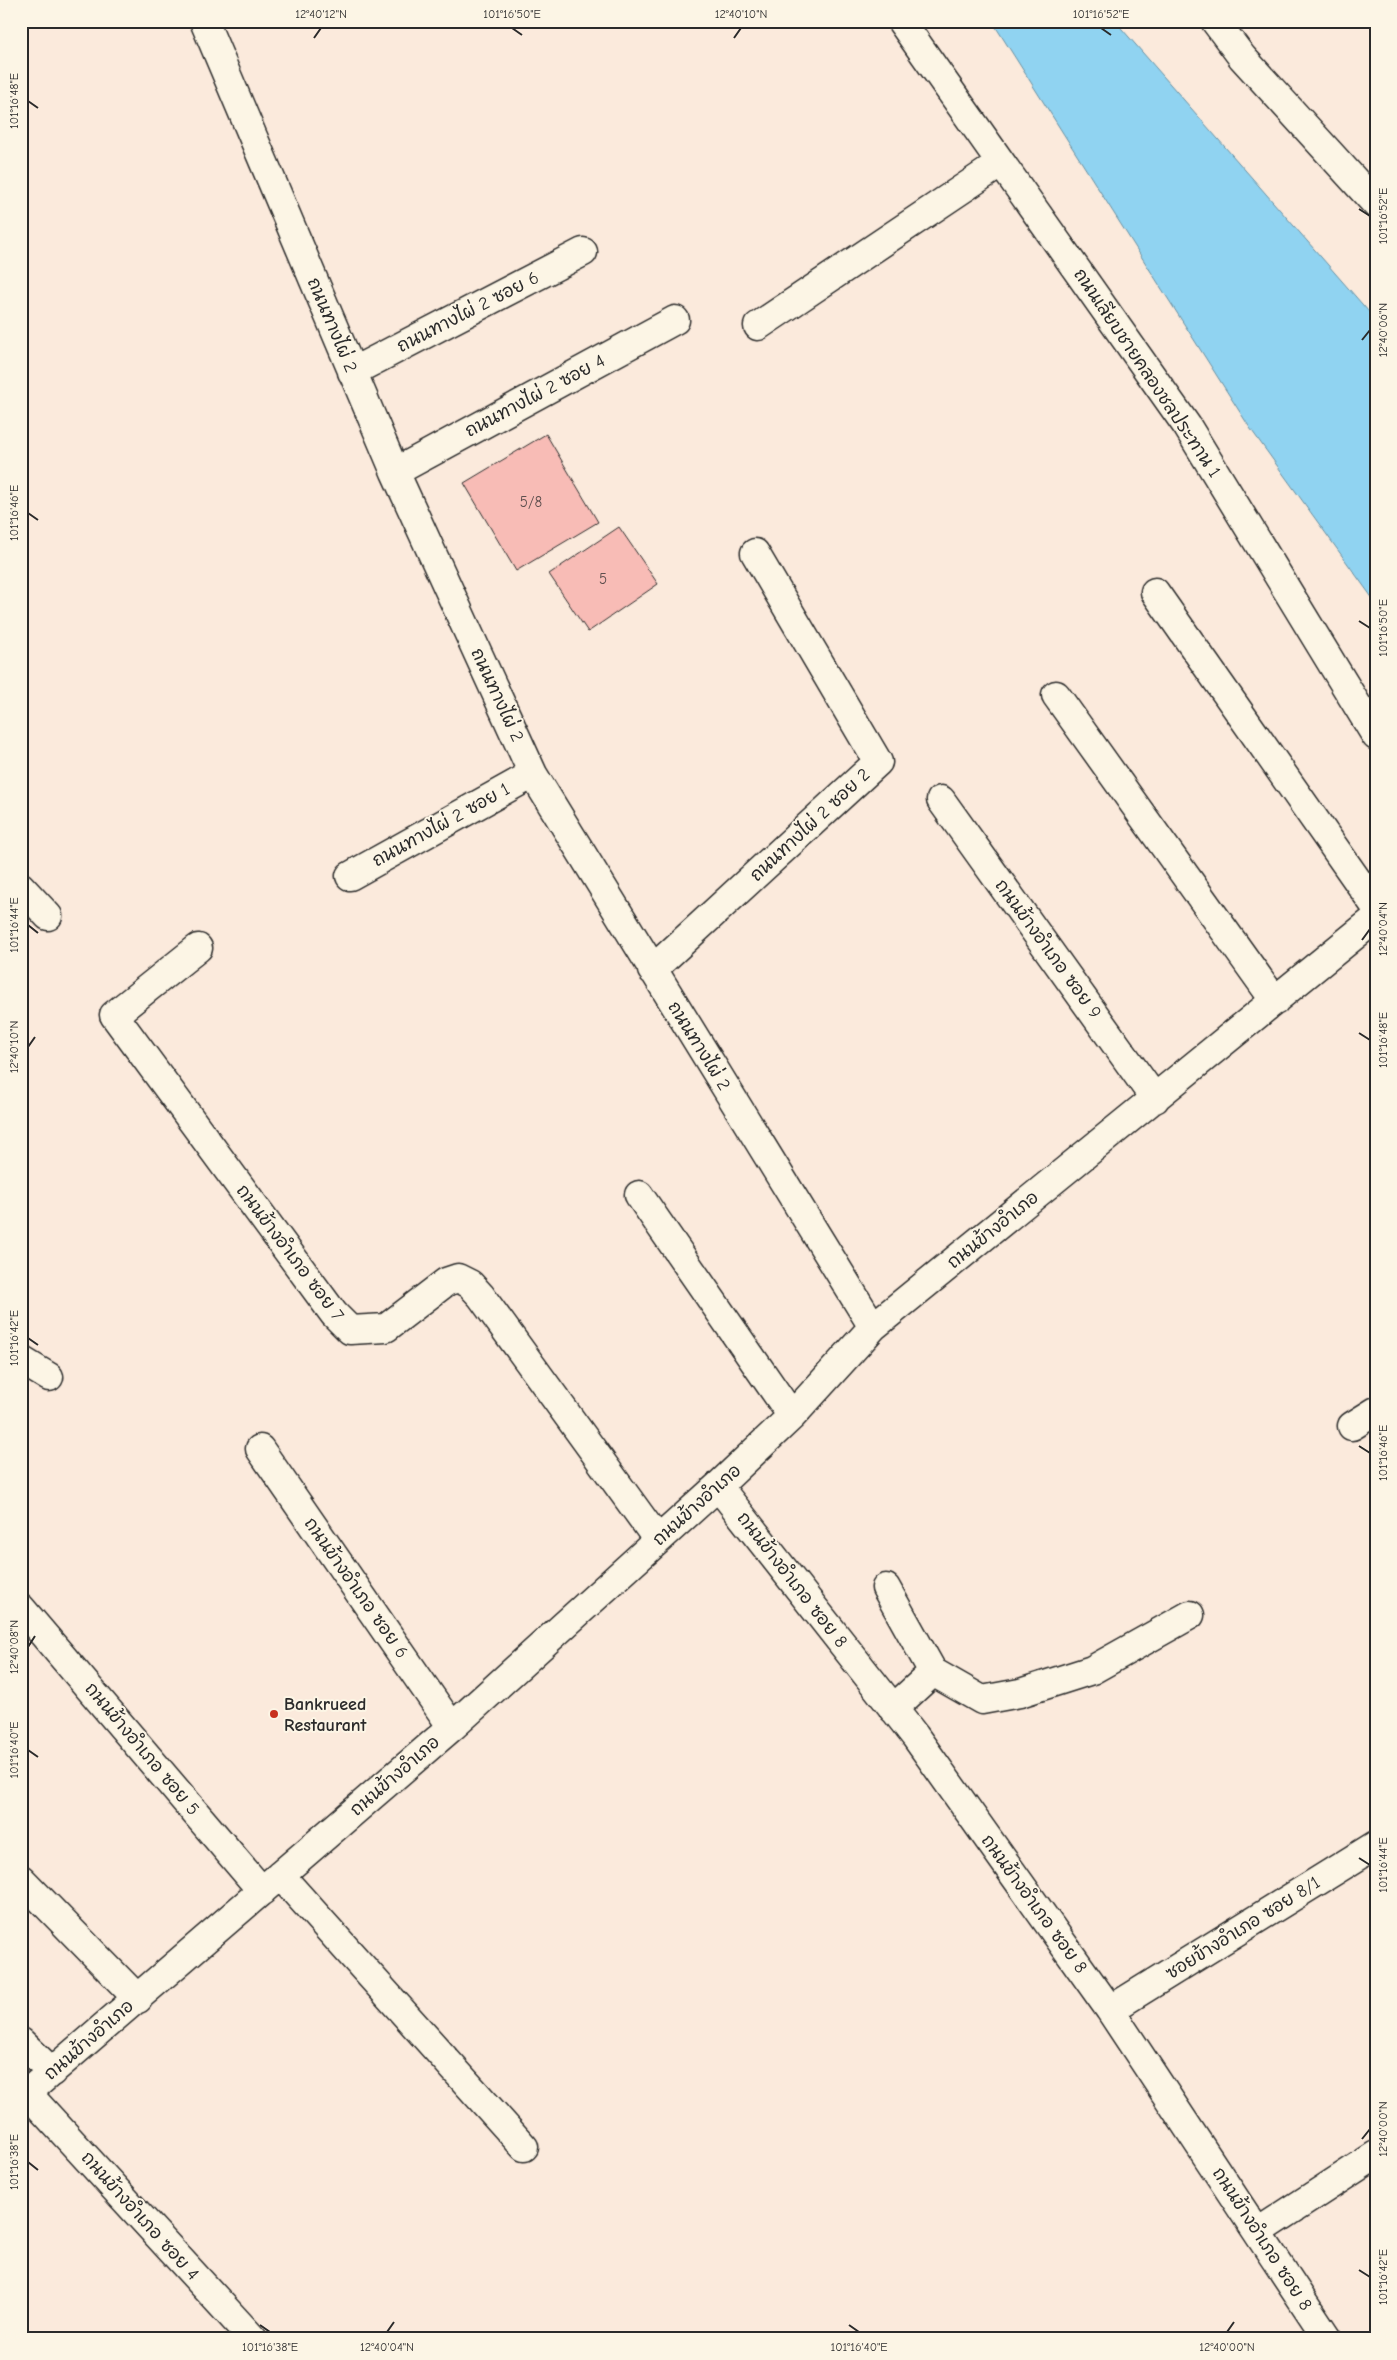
<svg xmlns="http://www.w3.org/2000/svg" width="1397" height="2360" font-family="'Comic Neue','Playpen Sans Thai',sans-serif">
  <style>
    .water { fill: #90d3f1; stroke: #6890a2 }
    .building { fill: #f8bcb6; stroke: #2b2b2b }
    .lines { fill: none; stroke-linecap: round; stroke-linejoin: round }
    .minor-casing { stroke: #2b2b2b; stroke-width: 31 }
    .minor { stroke: #fcf5e5; stroke-width: 28 }
    .ticks { fill: none; stroke: #2b2b2b; stroke-width: 2 }
    .poi-dot { fill: #c8321e; stroke: #fcf5e5; stroke-width: 2 }
    .labels { text-anchor: middle; dominant-baseline: central; stroke-width: 4; stroke-linejoin: round; paint-order: stroke }
    .number-label { font-size: 15px; fill: #5e4f4e }
    .street-label { font-size: 18px; fill: #2b2b2b; stroke: #fcf5e5 }
    .poi-label { font-size: 18px; font-weight: bold; fill: #2b2b2b; stroke: #fcf5e5; text-anchor: start }
    .neatline { fill: none; stroke: #2b2b2b; stroke-width: 2 }
    .ticks-label { font-size: 12px; text-anchor: middle; fill: #2b2b2b }
  </style>
  <rect width="100%" height="100%" fill="#fbeadc"/>
  <filter id="ink" filterUnits="userSpaceOnUse"><feTurbulence type="fractalNoise" baseFrequency=".02" numOctaves="2"/><feDisplacementMap in="SourceGraphic" scale="10" xChannelSelector="R" yChannelSelector="G"/><feConvolveMatrix kernelMatrix="1 2 1 2 8 2 1 2 1" color-interpolation-filters="sRGB"/></filter>
  <g filter="url(#ink)">
    <path class="water" d="M 992,21 L 1115,21 L 1376,320 L 1376,603 L 1250,428 Z"/>
    <path class="building" d="M 546,434 L 598,522 L 516,571 L 464,483 Z
      M 619,527 L 658,584 L 588,632 L 549,574 Z"/>
    <g class="lines">
      <g class="minor-casing">
        <path id="minor" d="M 204,21 L 395,472 L 533,774 L 873,1327
          M 901,21 L 1187,426 L 1376,736
          M 1215,21 L 1242,57 L 1376,204
          M 758,326 L 1001,163
          M 352,372 L 583,252
          M 395,472 L 675,320
          M 1155,592 L 1376,907
          M 1056,695 L 1275,1001
          M 941,800 L 1155,1099
          M 350,876 L 533,774
          M 21,887 L 48,916
          M 198,948 L 114,1015 L 334,1314 L 350,1330 L 386,1328 L 446,1282 L 458,1278 L 470,1284 L 481,1296 L 658,1540
          M 652,970 L 878,762 L 755,553
          M 639,1195 L 792,1416
          M 21,1360 L 49,1377
          M 1352,1426 L 1376,1411
          M 260,1449 L 452,1727
          M 718,1486 L 915,1736 L 1110,2010 L 1328,2339
          M 886,1588 L 933,1672 L 982,1700 L 1020,1693 L 1092,1670 L 1190,1615
          M 21,1608 L 262,1891
          M 893,1709 L 933,1672
          M 280,1875 L 524,2147
          M 21,1879 L 138,1999
          M 1110,2010 L 1376,1845
          M 21,2042 L 52,2072
          M 27,2093 L 253,2339
          M 21,2098 L 452,1727 L 718,1486 L 792,1416 L 873,1327 L 1376,918
          M 1258,2232 L 1376,2155"/>
      </g>
      <use href="#minor" class="minor"/>
    </g>
  </g>
  <path class="ticks" d="M 512,28 L 522,35M 1101,28 L 1111,35M 314,38 L 321,28M 734,38 L 741,28M 28,101 L 38,108M 1359,209 L 1370,216M 1362,340 L 1370,330M 28,513 L 38,520M 1359,621 L 1370,628M 28,925 L 38,933M 1362,940 L 1370,929M 1359,1033 L 1370,1040M 28,1047 L 35,1037M 28,1338 L 38,1345M 1359,1446 L 1370,1453M 28,1647 L 35,1636M 28,1750 L 38,1757M 1359,1858 L 1370,1865M 1362,2139 L 1370,2129M 28,2162 L 38,2170M 1359,2270 L 1370,2277M 260,2325 L 270,2332M 849,2325 L 859,2332M 387,2332 L 394,2322M 1227,2332 L 1234,2322"/>
  <circle class="poi-dot" cx="274" cy="1714" r="5"/>
  <g class="labels">
    <g class="number-label">
      <text x="531" y="502">5/8</text>
      <text x="603" y="579">5</text>
    </g>
    <g class="street-label">
      <text transform="translate(468 312) rotate(-27)">ถนนทางไผ่ 2 ซอย 6</text>
      <text transform="translate(332 325) rotate(67)">ถนนทางไผ่ 2</text>
      <text transform="translate(1147 373) rotate(56)">ถนนเลียบชายคลองชลประทาน 1</text>
      <text transform="translate(535 396) rotate(-28)">ถนนทางไผ่ 2 ซอย 4</text>
      <text transform="translate(497 695) rotate(65)">ถนนทางไผ่ 2</text>
      <text transform="translate(441 825) rotate(-29)">ถนนทางไผ่ 2 ซอย 1</text>
      <text transform="translate(810 825) rotate(-43)">ถนนทางไผ่ 2 ซอย 2</text>
      <text transform="translate(1048 949) rotate(54)">ถนนข้างอำเภอ ซอย 9</text>
      <text transform="translate(699 1046) rotate(58)">ถนนทางไผ่ 2</text>
      <text transform="translate(993 1230) rotate(-39)">ถนนข้างอำเภอ</text>
      <text transform="translate(290 1253) rotate(53)">ถนนข้างอำเภอ ซอย 7</text>
      <text transform="translate(697 1505) rotate(-42)">ถนนข้างอำเภอ</text>
      <text transform="translate(792 1580) rotate(52)">ถนนข้างอำเภอ ซอย 8</text>
      <text transform="translate(356 1588) rotate(55)">ถนนข้างอำเภอ ซอย 6</text>
      <text transform="translate(142 1749) rotate(50)">ถนนข้างอำเภอ ซอย 5</text>
      <text transform="translate(395 1776) rotate(-41)">ถนนข้างอำเภอ</text>
      <text transform="translate(1034 1904) rotate(54)">ถนนข้างอำเภอ ซอย 8</text>
      <text transform="translate(1243 1928) rotate(-32)">ซอยข้างอำเภอ ซอย 8/1</text>
      <text transform="translate(89 2040) rotate(-41)">ถนนข้างอำเภอ</text>
      <text transform="translate(140 2216) rotate(48)">ถนนข้างอำเภอ ซอย 4</text>
      <text transform="translate(1262 2239) rotate(57)">ถนนข้างอำเภอ ซอย 8</text>
    </g>
    <g class="poi-label">
      <text x="284" y="1704">Bankrueed<tspan x="284" dy="21">Restaurant</tspan></text>
    </g>
  </g>
  <rect width="1397" height="2360" fill="none" stroke="#fcf5e5" stroke-width="55"/>
  <rect x="28" y="28" width="1342" height="2304" class="neatline"/>
  <g class="ticks-label">
    <text x="321" y="18">12°40'12"N</text>
    <text x="512" y="18">101°16'50"E</text>
    <text x="741" y="18">12°40'10"N</text>
    <text x="1101" y="18">101°16'52"E</text>
    <text transform="translate(14 101) rotate(-90)" y="4">101°16'48"E</text>
    <text transform="translate(1383 216) rotate(-90)" y="4">101°16'52"E</text>
    <text transform="translate(1383 330) rotate(-90)" y="4">12°40'06"N</text>
    <text transform="translate(14 513) rotate(-90)" y="4">101°16'46"E</text>
    <text transform="translate(1383 628) rotate(-90)" y="4">101°16'50"E</text>
    <text transform="translate(14 925) rotate(-90)" y="4">101°16'44"E</text>
    <text transform="translate(1383 929) rotate(-90)" y="4">12°40'04"N</text>
    <text transform="translate(1383 1040) rotate(-90)" y="4">101°16'48"E</text>
    <text transform="translate(14 1047) rotate(-90)" y="4">12°40'10"N</text>
    <text transform="translate(14 1338) rotate(-90)" y="4">101°16'42"E</text>
    <text transform="translate(1383 1453) rotate(-90)" y="4">101°16'46"E</text>
    <text transform="translate(14 1647) rotate(-90)" y="4">12°40'08"N</text>
    <text transform="translate(14 1750) rotate(-90)" y="4">101°16'40"E</text>
    <text transform="translate(1383 1865) rotate(-90)" y="4">101°16'44"E</text>
    <text transform="translate(1383 2129) rotate(-90)" y="4">12°40'00"N</text>
    <text transform="translate(14 2162) rotate(-90)" y="4">101°16'38"E</text>
    <text transform="translate(1383 2277) rotate(-90)" y="4">101°16'42"E</text>
    <text x="270" y="2351">101°16'38"E</text>
    <text x="387" y="2351">12°40'04"N</text>
    <text x="859" y="2351">101°16'40"E</text>
    <text x="1227" y="2351">12°40'00"N</text>
  </g>
</svg>
